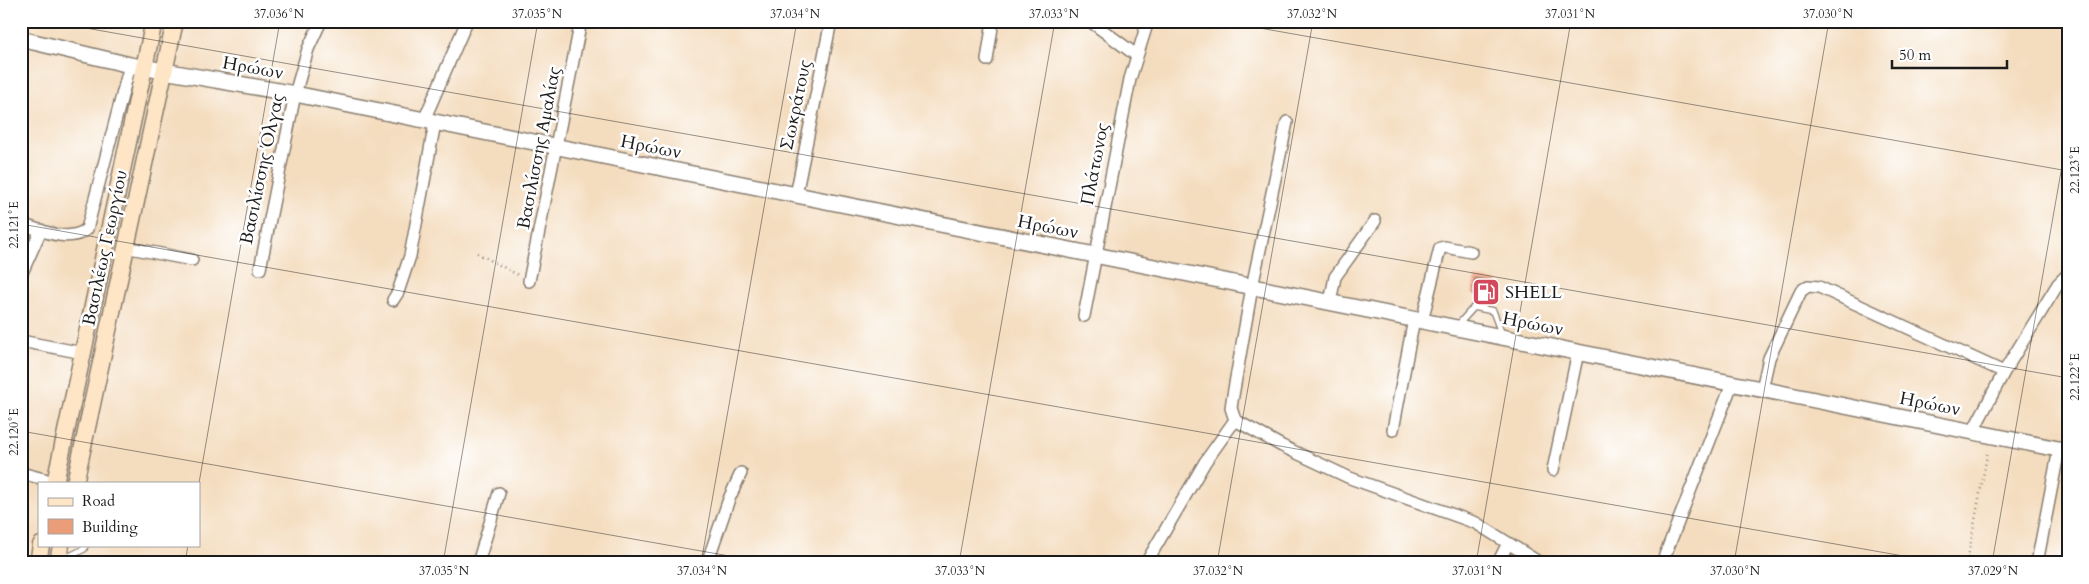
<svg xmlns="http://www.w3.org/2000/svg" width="2089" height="584" font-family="Cardo,serif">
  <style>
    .building { fill: #eb9c79 }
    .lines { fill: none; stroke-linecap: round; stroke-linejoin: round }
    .service-casing { stroke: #887c6e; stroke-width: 8 }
    .minor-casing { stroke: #887c6e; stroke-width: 14 }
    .tertiary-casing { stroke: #887c6e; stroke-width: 18 }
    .secondary-casing { stroke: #887c6e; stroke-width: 19 }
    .path { stroke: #887c6e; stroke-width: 2.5; stroke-dasharray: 1 4; stroke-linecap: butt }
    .service { stroke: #fff; stroke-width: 5.5 }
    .minor { stroke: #fff; stroke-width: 11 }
    .tertiary { stroke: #fff; stroke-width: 15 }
    .secondary { stroke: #fde5c5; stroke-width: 16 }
    .ticks { fill: none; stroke: #1c1c1c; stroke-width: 1; stroke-opacity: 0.45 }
    .labels { text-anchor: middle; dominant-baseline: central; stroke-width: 5; stroke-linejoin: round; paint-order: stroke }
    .street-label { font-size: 18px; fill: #1c1c1c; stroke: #fff }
    .poi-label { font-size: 18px; fill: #1c1c1c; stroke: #fff; text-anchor: start }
    .neatline { fill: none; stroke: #1c1c1c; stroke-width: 2 }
    .ticks-label { font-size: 12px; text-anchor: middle; fill: #1c1c1c }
  </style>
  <rect width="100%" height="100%" fill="#fff"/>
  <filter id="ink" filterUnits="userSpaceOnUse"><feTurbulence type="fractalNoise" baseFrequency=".02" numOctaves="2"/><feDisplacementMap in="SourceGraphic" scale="10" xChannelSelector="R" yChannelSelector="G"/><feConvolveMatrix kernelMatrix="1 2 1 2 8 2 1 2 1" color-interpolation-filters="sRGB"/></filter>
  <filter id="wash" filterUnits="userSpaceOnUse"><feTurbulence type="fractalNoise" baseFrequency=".0096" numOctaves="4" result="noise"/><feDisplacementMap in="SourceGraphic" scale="20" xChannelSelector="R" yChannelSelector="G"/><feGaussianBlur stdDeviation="1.12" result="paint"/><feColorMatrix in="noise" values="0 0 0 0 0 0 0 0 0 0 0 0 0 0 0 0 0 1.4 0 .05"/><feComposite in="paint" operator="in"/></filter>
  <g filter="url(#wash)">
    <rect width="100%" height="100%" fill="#f4ddbf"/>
    <g id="blocks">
      <path class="building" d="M 1475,278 L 1498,282 L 1495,299 L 1472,294 Z"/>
    </g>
  </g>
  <g filter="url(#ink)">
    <use href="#blocks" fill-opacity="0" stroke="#887c6e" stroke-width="1"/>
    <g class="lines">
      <g class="service-casing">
        <path id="service" d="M 1457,326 L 1474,307 L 1493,311 L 1502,335
          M 62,560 L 84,549 L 85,545"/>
      </g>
      <g class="minor-casing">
        <path id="minor" d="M 1090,21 L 1136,55
          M 987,60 L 993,21
          M 424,120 L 467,21
          M 1287,122 L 1252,287 L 1232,401 L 1231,408 L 1235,420 L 1282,446 L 1350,478 L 1476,523 L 1540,563
          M 796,195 L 831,21
          M 21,224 C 41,230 69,244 87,229 L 130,65
          M 125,247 L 192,260
          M 260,269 L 295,94 L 308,49 L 321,21
          M 21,275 L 41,230
          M 529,281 L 581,21
          M 393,300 L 398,292 L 410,256 L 435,123
          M 1330,302 L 1335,277 L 1375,221
          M 1084,316 L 1130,79 L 1148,21
          M 1422,321 L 1440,248 L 1445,247 L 1471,252
          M 21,341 L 83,353
          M 1762,389 L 1769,358 L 1801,291 L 1808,286 L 1819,287 L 2004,372
          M 1393,430 L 1414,319
          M 1971,431 L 1973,431 L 2004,372 L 2058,284 L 2068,274
          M 1553,470 L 1578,352
          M 21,473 L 55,482
          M 478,563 L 499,493
          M 707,563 L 729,499 L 741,473
          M 1146,563 L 1205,462 L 1235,420
          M 1498,563 L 1508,543
          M 1662,563 L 1732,384
          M 2037,563 L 2059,449"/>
      </g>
      <g class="tertiary-casing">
        <path id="tertiary" d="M 21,39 L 130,65 L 295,94 L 2068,451"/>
      </g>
      <g class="secondary-casing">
        <path id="secondary" d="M 55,483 L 154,21
          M 75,483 L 175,21
          M 38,563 L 41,545
          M 58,563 L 61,545"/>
      </g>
      <path class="path" d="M 477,253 L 518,275
        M 1967,563 L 1988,450"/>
      <use href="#service" class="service"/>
      <use href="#minor" class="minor"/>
      <use href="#tertiary" class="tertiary"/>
      <use href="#secondary" class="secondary"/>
    </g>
  </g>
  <path class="ticks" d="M 46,21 L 2068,378M 1220,21 L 2068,171M 21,26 L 22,21M 21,224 L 1943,563M 21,431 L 769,563M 199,483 L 280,21M 185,563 L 188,545M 443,563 L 538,21M 701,563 L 797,21M 959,563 L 1055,21M 1217,563 L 1313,21M 1476,563 L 1571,21M 1734,563 L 1829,21M 1992,563 L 2068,132"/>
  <defs>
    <g id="fuel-square" transform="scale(1.4375)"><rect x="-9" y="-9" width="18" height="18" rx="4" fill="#d1495b" stroke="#fff"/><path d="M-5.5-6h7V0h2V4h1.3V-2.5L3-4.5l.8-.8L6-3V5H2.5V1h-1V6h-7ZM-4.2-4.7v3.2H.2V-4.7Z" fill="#fff"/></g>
  </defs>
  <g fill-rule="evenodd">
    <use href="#fuel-square" x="1486" y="292"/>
  </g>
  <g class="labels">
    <g class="street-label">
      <text transform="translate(253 68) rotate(10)">Ηρώων</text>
      <text transform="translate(796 105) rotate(-78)">Σωκράτους</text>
      <text transform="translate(651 147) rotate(11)">Ηρώων</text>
      <text transform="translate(539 148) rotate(-79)">Βασιλίσσης Αμαλίας</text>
      <text transform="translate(1095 164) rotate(-79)">Πλάτωνος</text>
      <text transform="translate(262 169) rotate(-78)">Βασιλίσσης Όλγας</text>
      <text transform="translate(1048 227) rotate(11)">Ηρώων</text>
      <text transform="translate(105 248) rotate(-78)">Βασιλέως Γεωργίου</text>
      <text transform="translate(1533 324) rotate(11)">Ηρώων</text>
      <text transform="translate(1930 404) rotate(11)">Ηρώων</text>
    </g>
    <g class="poi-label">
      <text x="1505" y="292">SHELL</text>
    </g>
  </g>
  <rect width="2089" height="584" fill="none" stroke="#fff" stroke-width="55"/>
  <rect x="38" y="482" width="162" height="65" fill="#ffffff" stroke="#a4a4a4"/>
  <rect x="48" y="498" width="25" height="8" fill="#fde5c5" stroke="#a4a4a4"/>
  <text x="82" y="506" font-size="15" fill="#1c1c1c">Road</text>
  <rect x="48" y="519" width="25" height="15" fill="#eb9c79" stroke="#a4a4a4"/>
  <text x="82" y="532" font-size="15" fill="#1c1c1c">Building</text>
  <path d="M1892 60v8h115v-8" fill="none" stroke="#1c1c1c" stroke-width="2.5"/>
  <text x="1899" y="60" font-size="15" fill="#1c1c1c" stroke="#ffffff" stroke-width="4" paint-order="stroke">50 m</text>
  <rect x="28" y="28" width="2034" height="528" class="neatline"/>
  <g class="ticks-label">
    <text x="279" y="18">37.036°N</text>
    <text x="537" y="18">37.035°N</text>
    <text x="795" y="18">37.034°N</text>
    <text x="1054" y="18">37.033°N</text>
    <text x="1312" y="18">37.032°N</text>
    <text x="1570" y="18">37.031°N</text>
    <text x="1828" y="18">37.030°N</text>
    <text transform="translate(2075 170) rotate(-90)" y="4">22.123°E</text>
    <text transform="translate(14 225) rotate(-90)" y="4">22.121°E</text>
    <text transform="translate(2075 377) rotate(-90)" y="4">22.122°E</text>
    <text transform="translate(14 432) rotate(-90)" y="4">22.120°E</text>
    <text x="444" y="575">37.035°N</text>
    <text x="702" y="575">37.034°N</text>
    <text x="960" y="575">37.033°N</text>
    <text x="1218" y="575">37.032°N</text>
    <text x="1477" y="575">37.031°N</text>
    <text x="1735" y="575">37.030°N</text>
    <text x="1993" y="575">37.029°N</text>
  </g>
</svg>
